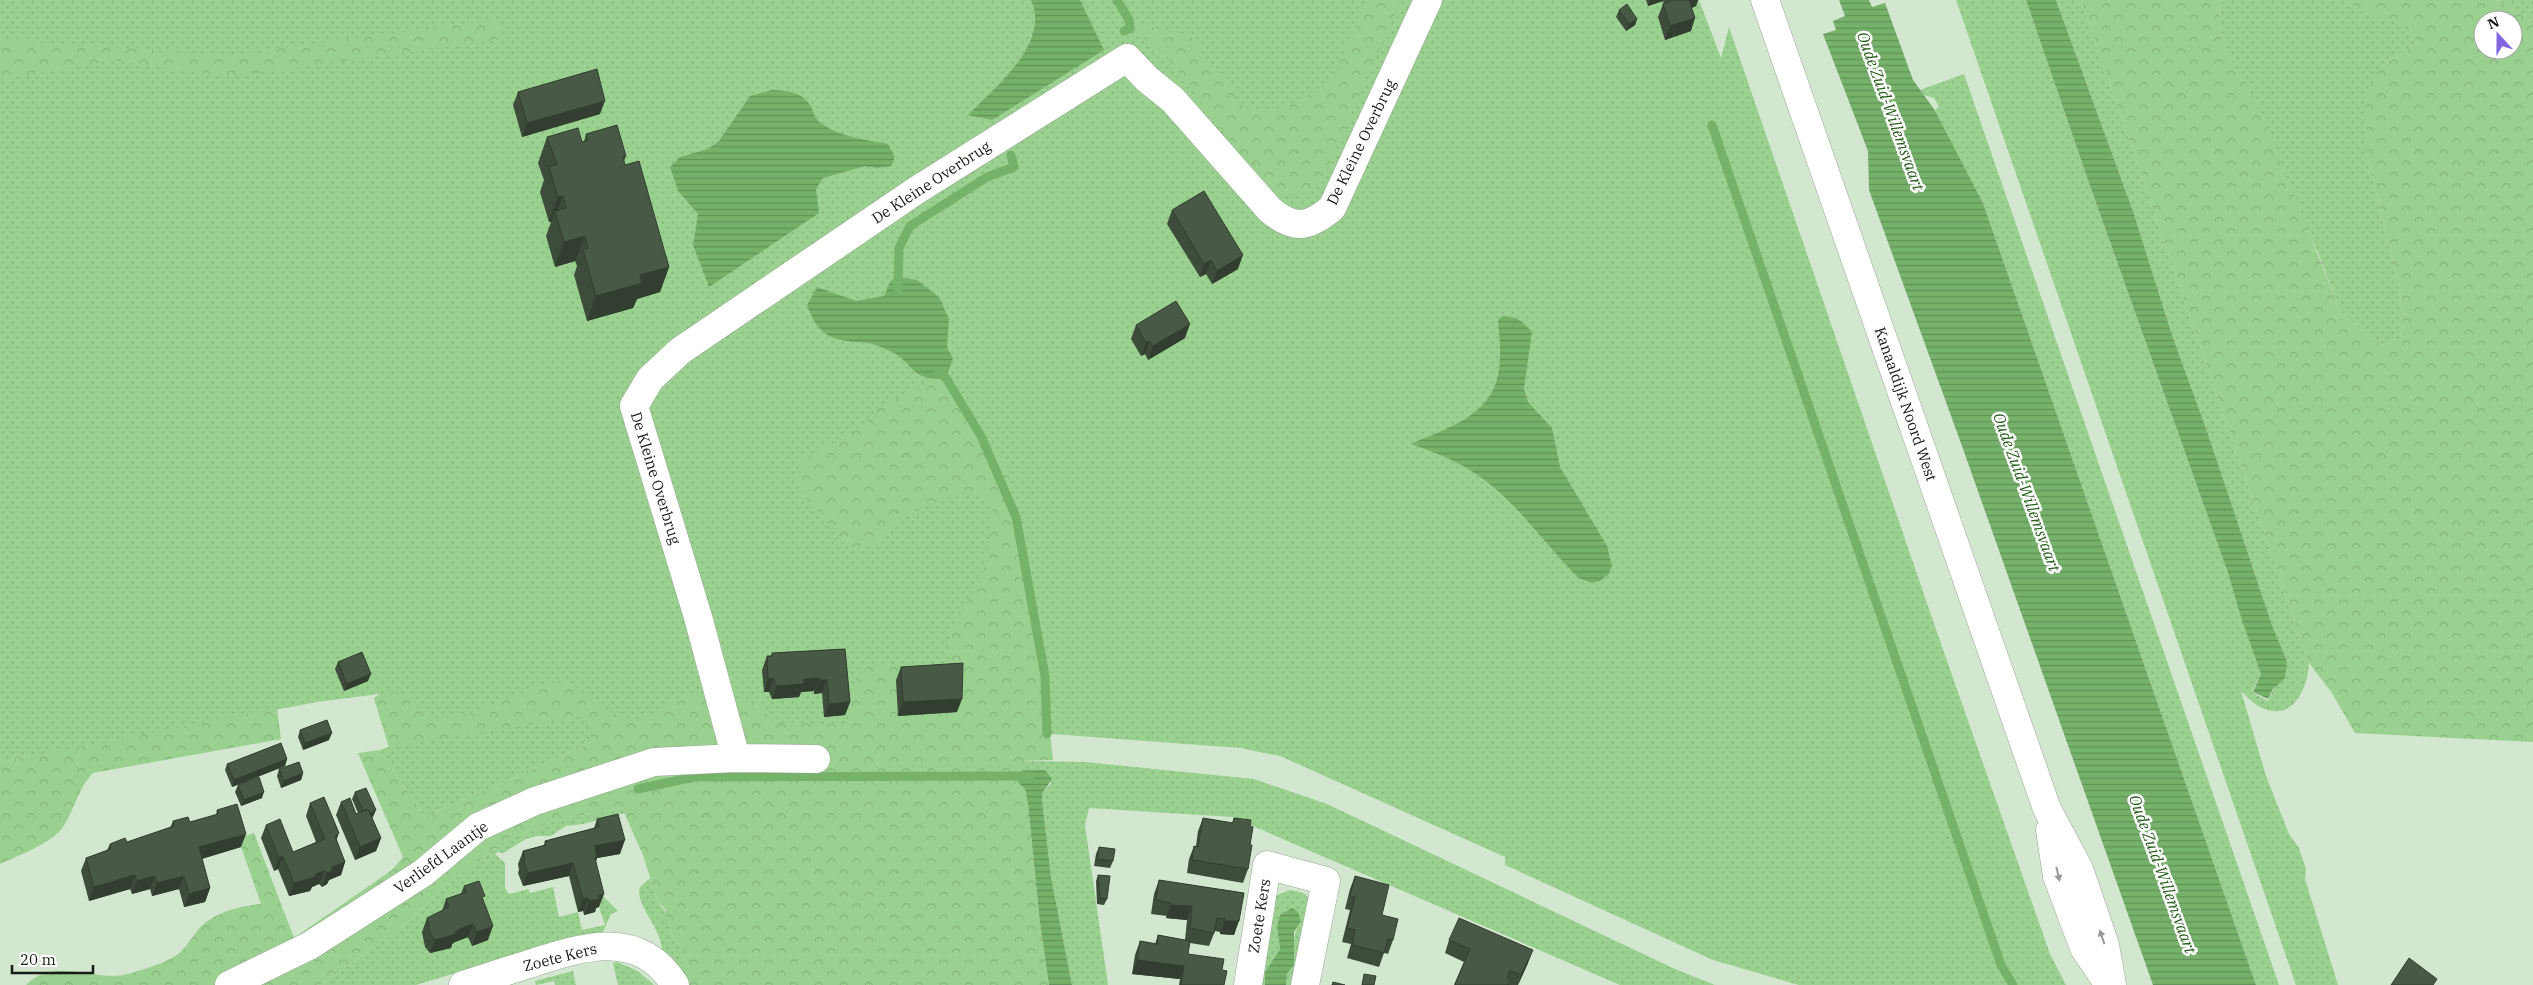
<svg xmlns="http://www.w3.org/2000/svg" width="2533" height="985" font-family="'IBM Plex Serif',serif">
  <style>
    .grass { fill: url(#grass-dots) }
    .forest { fill: url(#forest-crowns); fill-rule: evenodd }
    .water { fill: url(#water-rules) }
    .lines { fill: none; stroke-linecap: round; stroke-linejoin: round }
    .stream { stroke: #77b26c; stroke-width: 9 }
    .street-casing { stroke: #97a993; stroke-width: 29 }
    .secondary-casing { stroke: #97a993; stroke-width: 29 }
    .street { stroke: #fff; stroke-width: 28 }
    .secondary { stroke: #fff; stroke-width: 28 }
    .wall { fill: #3e4d3b }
    .shaded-wall { fill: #323e30 }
    .building { fill: #485945; stroke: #323e30 }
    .oneway { fill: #969995 }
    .labels { text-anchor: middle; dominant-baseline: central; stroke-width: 5; stroke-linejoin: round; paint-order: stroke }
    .street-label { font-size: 15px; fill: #151c14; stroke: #fff }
    .water-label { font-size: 16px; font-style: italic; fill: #235d18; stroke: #fff }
  </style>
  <defs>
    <pattern id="grass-dots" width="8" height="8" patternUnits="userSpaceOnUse" patternTransform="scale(1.25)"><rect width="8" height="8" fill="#9ad190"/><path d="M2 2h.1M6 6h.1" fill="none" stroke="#84b37b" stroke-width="1.8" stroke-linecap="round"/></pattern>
    <pattern id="forest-crowns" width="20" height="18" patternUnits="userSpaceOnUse" patternTransform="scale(1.25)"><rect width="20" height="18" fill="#9ad190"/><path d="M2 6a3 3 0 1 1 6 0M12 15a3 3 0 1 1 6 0" fill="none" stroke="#84b37b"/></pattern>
    <pattern id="water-rules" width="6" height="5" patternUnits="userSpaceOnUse" patternTransform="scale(1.25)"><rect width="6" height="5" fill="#77b26c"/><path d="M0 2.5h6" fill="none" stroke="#609058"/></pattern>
  </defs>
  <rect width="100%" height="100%" fill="#d3e6cf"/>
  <path class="grass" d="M 0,0 L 1699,0 L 1721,58 L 1729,27 L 1939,638 L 2050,954 L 2066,985 L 1799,985 L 1713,960 L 1505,865 L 1505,857 L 1280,756 L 1240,748 L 1039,733 L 592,742 L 425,817 L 380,750 L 389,747 L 374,698 L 379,694 L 317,702 L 0,762 Z
    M 1956,0 L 2026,0 L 2089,183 L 2228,573 L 2261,674 L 2252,692 L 2268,701 L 2287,661 L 2272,625 L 2207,431 L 2172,335 L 2134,214 L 2056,0 L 2081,0 L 2309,663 C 2308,688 2293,722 2262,708 C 2253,704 2247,696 2241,691 L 2266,776 L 2289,834 L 2299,848 L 2306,869 L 2305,879 L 2338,985 L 2296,985 Z
    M 2223,0 L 2345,0 C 2362,15 2387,20 2409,25 L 2416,43 L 2381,67 L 2367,155 L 2398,282 L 2403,317 L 2400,339 L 2384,345 L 2368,337 L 2340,311 L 2318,253 L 2222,40 L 2219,11 Z
    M 2496,0 L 2533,0 L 2533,24 L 2525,15 Z
    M 1964,74 L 2279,985 L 2256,985 L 1983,203 L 1934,111 L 1939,107 L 1934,98 L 1924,95 L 1920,90 Z
    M 1020,761 L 1085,762 L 1254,779 L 1327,804 L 1675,969 L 1715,985 L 1620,985 L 1232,817 L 1089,808 L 1085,825 L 1108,985 L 1072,985 L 1051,877 L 1042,799 L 1042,794 L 1051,783 L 1045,770 L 1022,770 Z
    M 622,808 L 625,813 L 583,824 L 566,826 L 551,836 L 537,836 L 526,839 L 503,853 L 497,852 L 496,855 L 505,863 L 505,888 L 509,894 L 528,889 L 530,893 L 553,887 L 559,917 L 578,912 L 582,930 L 605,925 L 599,907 L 602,895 L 618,911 L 611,914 L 602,934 L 498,960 L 416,985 L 321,985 L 402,927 L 458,876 L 505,841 L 557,820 Z
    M 650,878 L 657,900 L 667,914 L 672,935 L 682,948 L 684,960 L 681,970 L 662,953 C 663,928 634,905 640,887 Z
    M 1290,890 C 1300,892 1307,892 1311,903 L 1293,985 L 1286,985 L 1287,974 L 1294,965 C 1293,947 1292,936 1301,920 L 1277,927 L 1280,949 L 1265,972 L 1265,985 L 1259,985 L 1273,903 L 1277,895 Z
    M 617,962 L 638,971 L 654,985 L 618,985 L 613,963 Z
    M 573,971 L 576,985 L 555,985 L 554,981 L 536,985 L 535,981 Z"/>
  <path class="forest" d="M 1367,0 L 1401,0 L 1321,183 L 1307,192 L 1282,197 L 1256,175 L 1167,57 L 1126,22 L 1190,36 L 1246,110 L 1284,108 L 1331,82 Z
    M 2081,0 L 2223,0 L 2219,11 L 2222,40 L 2231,60 L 2249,88 L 2275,146 L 2340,311 L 2368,337 L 2384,345 L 2400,339 L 2403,317 L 2398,282 L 2367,155 L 2365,97 L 2381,67 L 2416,43 L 2409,25 C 2387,20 2362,16 2345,0 L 2496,0 L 2525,15 L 2533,24 L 2533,742 L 2355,733 L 2332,693 L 2309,663 ZM 2483,20 L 2513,20 L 2513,50 L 2483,50 Z
    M 499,19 L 503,39 L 228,77 L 113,60 L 0,80 L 0,40 L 229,55 Z
    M 946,378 L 969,425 L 983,437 L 1007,466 L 1044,679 L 1053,760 L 1020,761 L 1022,770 L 1019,782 L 1025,789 L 1028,804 L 1040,923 L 1049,985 L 689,985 L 681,970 L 684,960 L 682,948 L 672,935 L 665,909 L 657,900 L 643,855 L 622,808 L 557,820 L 505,841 L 458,876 L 402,927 L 321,985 L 26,985 C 57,954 96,985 132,973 C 146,968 167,963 178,954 C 186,948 192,937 198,930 C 212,913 240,906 261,904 L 238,838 L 254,833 L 294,938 L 392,870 L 403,857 L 358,753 L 380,750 L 425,817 L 592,742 L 585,716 L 389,747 L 374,698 C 421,678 406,719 443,718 C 487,717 522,681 566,681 C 587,694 610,718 636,719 C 650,719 658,709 669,703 C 677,698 688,694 698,693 C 709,692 723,699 735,701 C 757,705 759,701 770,722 L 846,725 C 851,711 849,692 856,680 C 876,643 923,691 950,658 L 948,645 L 950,632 L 956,616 L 978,586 L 985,564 L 992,519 L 992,509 L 986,499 L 976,494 L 965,492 L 954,495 L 904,517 L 878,542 L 853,549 C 831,537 835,527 820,513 C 760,457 825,454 863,426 C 870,421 873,411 880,406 C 886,402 894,400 901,397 C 917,388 928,380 946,378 Z
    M 277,708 L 281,739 L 93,773 C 78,788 75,809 63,827 C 52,843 18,856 0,864 L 0,762 Z"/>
  <path class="water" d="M 1031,0 L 1080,0 L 1104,50 L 992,120 L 968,115 C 995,87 1051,43 1031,0 Z
    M 1839,0 L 1869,0 L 1872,7 L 1885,3 L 1913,80 L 1934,109 L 1983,203 L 2256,985 L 2153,985 L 1962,446 L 1869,190 L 1868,151 L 1823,34 L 1836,30 L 1833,21 L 1845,16 Z
    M 2026,0 L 2056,0 L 2134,214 L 2172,335 L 2207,431 L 2272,625 L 2287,661 L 2285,678 L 2273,689 L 2268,699 L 2253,692 L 2261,674 L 2241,617 L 2228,573 L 2089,183 Z
    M 772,90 C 787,91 801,91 810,105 C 814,111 814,119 822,124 C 841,137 866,140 888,144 L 895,157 L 891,166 L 877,168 L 865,166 L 823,178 L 816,189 L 819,213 L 709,287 L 693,245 L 698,214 L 678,191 L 670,167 L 680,157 L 708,149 L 719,141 L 750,96 Z
    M 896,277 L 917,280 L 939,297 L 949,319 L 947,348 L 953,358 L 946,378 C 909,382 916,363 890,351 C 883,348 875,344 868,343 C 854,341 837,342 826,334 C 816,327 811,316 807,305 L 817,287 L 856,301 L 884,296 L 890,282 Z
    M 1503,316 C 1517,316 1523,322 1532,332 L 1524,389 L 1528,402 L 1552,428 L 1560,467 L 1607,546 L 1612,566 L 1609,574 L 1600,581 L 1591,583 L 1579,578 C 1543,543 1514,497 1470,470 C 1451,459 1432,451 1411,444 C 1425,437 1442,432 1456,424 C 1503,400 1503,368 1498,320 Z
    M 1022,770 L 1045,770 L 1052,779 L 1042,794 L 1042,799 L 1051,877 L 1072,985 L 1049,985 L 1040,923 L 1028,804 L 1025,789 L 1018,782 Z
    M 1292,908 L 1298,912 L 1301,921 L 1294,932 L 1294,965 L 1287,974 L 1286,985 L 1265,985 L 1265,972 L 1280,949 L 1277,927 L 1280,915 Z"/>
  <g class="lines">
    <path class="stream" d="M 1117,0 L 1129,20 L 1130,28 L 1124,31
      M 1712,125 L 2001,965 L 2013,985
      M 898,289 L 899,248 L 910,226 L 987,177 L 1014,167 L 1011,155
      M 939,371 L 946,378 L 981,436 L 1016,517 L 1045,676 L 1047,734
      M 638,789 L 694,777 L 1031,776"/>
    <g class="street-casing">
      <path id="street" d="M 736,758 L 698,617 L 634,406 L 650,379 L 680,351 L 917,190 L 1127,58 L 1147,79 L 1173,100 L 1270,210 C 1295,231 1309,227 1332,208 L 1428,0
        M 229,985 L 309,946 L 423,873 L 478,827 L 535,801 L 654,762 L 736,758 L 816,759
        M 463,985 C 485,978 507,971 529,964 C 582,947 639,927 675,985
        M 1248,985 L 1267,865 L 1326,881 L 1305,985"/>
    </g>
    <g class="secondary-casing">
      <path id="secondary" d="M 1765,0 L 2047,809 L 2079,869 L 2105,945 L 2112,985
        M 2050,830 L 2057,876 L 2084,948 L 2107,982"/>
    </g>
    <use href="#street" class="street"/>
    <use href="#secondary" class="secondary"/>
  </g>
  <path class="wall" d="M 1646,0 L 1698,0 L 1696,6 L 1692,8 L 1691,31 L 1665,40 L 1658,17 L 1663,4 L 1664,4 L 1663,1 L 1648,6 Z
    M 1619,10 L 1637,19 L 1635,25 L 1626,31 L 1616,17 Z
    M 518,92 L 600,114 L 522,137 L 513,105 Z
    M 586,134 L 626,156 L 624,161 L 625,165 L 669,267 L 660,292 L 637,299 L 633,308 L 587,321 L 574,275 L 577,266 L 575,261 L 555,267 L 546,236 L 551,222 L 549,222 L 540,192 L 544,180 L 538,163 L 547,137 L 582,142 L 584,142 Z
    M 1172,210 L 1238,269 L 1212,284 L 1206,274 L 1200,277 L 1167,224 Z
    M 1136,325 L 1185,338 L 1148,360 L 1145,354 L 1141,356 L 1131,339 Z
    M 845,649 L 850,702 L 845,715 L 824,717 L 822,693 L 814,694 L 814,691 L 801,692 L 799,697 L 772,699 L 769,692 L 764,692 L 762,670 L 767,656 L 771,656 L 772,653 Z
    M 338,662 L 368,681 L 344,691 L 335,669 Z
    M 901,667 L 957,712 L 898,716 L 896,680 Z
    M 300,730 L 329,740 L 303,750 L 298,737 Z
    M 287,759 L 285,766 L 232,787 L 225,770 L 227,764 Z
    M 279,769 L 303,773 L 301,780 L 281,788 L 277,776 Z
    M 238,785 L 262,798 L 241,806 L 235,792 Z
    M 355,792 L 373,817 L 372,818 L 381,838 L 376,851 L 355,860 L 336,815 L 341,802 L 356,814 L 358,813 L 352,799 Z
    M 310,803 L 336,840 L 345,862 L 341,875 L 329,880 L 327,884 L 322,887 L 319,884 L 312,887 L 310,891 L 289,896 L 278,869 L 274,871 L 261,838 L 266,825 L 293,852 L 316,842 L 306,816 Z
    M 217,810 L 241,847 L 202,859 L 210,888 L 205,902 L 184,907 L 179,889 L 152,896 L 150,889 L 132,894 L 130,889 L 89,901 L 81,871 L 86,858 L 107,850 L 110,844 L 127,842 L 170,828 L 173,821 L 190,822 L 216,815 Z
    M 1203,818 L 1232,823 L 1234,818 L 1250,826 L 1250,845 L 1248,869 L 1243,883 L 1187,873 L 1189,859 L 1194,846 L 1196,846 L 1198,831 Z
    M 597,819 L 620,854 L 597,858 L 596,861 L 599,907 L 596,908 L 595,912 L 584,915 L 583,911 L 578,912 L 569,876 L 523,886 L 518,873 L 519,870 L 518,864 L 523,851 L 544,845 L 545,841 L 594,828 Z
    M 1099,847 L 1113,861 L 1110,868 L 1094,866 L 1096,854 Z
    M 1098,875 L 1107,899 L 1104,905 L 1097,904 L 1096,881 Z
    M 1355,876 L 1382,915 L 1393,940 L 1388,954 L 1384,953 L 1379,967 L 1347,958 L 1351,944 L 1342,942 L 1350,910 L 1345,909 L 1350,889 Z
    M 1159,880 L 1244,893 L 1234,935 L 1220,934 L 1220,932 L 1215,931 L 1209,946 L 1190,943 L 1188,954 L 1222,970 L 1224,985 L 1179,985 L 1180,979 L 1132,974 L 1135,955 L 1140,941 L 1155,944 L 1158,935 L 1185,940 L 1187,920 L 1166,918 L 1167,916 L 1151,914 L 1154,894 Z
    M 464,886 L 488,940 L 472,946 L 468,937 L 455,942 L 452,944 L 451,948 L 430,953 L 425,947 L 422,932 L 427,918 L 442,911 L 446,899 L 461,894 Z
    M 1449,940 L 1528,963 L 1518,985 L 1454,985 L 1464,962 L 1445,953 Z"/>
  <path class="shaded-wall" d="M 1650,0 L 1663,0 L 1663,1 L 1648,6 Z
    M 1687,0 L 1698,0 L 1696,6 L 1683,11 Z
    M 1695,18 L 1691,31 L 1665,40 L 1670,26 Z
    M 1637,19 L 1635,25 L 1626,31 L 1629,24 Z
    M 605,101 L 600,114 L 522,137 L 527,123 Z
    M 563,196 L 556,214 L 555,211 L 551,222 L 549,222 L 558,197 Z
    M 585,236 L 575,261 L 555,267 L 564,242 Z
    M 1243,255 L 1238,269 L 1212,284 L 1217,271 Z
    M 1211,260 L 1206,274 L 1200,277 L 1204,264 Z
    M 669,267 L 660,292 L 637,299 L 633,308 L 587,321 L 596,296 L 640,275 Z
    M 1190,324 L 1185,338 L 1148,360 L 1153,346 Z
    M 1149,341 L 1145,354 L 1141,356 L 1146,343 Z
    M 371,674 L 368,681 L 344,691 L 347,684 Z
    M 773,678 L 769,692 L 764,692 L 768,679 Z
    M 819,678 L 814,691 L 801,692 L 799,697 L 772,699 L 777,686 L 804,679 Z
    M 819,680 L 827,680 L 822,693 L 814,694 Z
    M 962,699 L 957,712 L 898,716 L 903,702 Z
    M 850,702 L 845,715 L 824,717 L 829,704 Z
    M 332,733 L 329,740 L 303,750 L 305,743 Z
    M 287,759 L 285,766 L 232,787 L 234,780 Z
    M 303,773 L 301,780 L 281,788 L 284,781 Z
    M 264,792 L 262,798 L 241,806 L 244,800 Z
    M 376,810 L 373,817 L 362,822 L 364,815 Z
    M 339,833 L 334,847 L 335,836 Z
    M 246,834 L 241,847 L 194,861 L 199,847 Z
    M 381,838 L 376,851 L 355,860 L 360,847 Z
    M 625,840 L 620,854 L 597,858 L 593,870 L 595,846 Z
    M 283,856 L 278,869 L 274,871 L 279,858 Z
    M 345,862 L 341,875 L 329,880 L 327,884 L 322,887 L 327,873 L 332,867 Z
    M 573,863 L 569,876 L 523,886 L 528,873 Z
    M 324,871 L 319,884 L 312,887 L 310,891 L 289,896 L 294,883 Z
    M 135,875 L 130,889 L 89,901 L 94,887 Z
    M 155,876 L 150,889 L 132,894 L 137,881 Z
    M 184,876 L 179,889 L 152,896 L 157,883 Z
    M 210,888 L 205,902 L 184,907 L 189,894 Z
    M 604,894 L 599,907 L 596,908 L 595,912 L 584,915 L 589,901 L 599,895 Z
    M 588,898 L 583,911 L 578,912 L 583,899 Z
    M 1171,905 L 1192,906 L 1187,920 L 1166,918 Z
    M 1225,921 L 1239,921 L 1234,935 L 1220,934 Z
    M 473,924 L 468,937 L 455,942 L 452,944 L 451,948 L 430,953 L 435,940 L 455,932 L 460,929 Z
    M 493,926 L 488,940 L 472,946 L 477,932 Z
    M 1533,950 L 1528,963 L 1518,985 L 1521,975 Z
    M 1137,960 L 1184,966 L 1180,979 L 1132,974 Z"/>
  <path class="building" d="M 1672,0 L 1689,0 L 1695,18 L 1670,26 L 1663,4 Z
    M 1627,4 L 1637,19 L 1629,24 L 1619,10 Z
    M 597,69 L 605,101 L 527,123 L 518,92 Z
    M 617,125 L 626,156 L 623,157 L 625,165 L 639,161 L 669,267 L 640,275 L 642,283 L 596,296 L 583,250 L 588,248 L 585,236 L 564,242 L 555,211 L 566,208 L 563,196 L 558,197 L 549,167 L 557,164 L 547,137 L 578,128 L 582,142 L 588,140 L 586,134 Z
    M 1204,191 L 1243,255 L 1217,271 L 1211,260 L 1204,264 L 1172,210 Z
    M 1176,301 L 1190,324 L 1153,346 L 1149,341 L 1146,343 L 1136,325 Z
    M 845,649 L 850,702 L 829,704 L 827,680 L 819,680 L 819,678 L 804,679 L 804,684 L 777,686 L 773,678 L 768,679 L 767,656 L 772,656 L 772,653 Z
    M 362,652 L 371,674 L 347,684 L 338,662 Z
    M 963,663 L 962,699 L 903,702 L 901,667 Z
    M 327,720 L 332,733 L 305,743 L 300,730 Z
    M 281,743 L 287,759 L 234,780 L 227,764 Z
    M 299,762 L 303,773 L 284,781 L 279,769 Z
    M 259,777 L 264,792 L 244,800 L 238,785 Z
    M 366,788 L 376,810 L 370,813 L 368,809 L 363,811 L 355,792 Z
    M 324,797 L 339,833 L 335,836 L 345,862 L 332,867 L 332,871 L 327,873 L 324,871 L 316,874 L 315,877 L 294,883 L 283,856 L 279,858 L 266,825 L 280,819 L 293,852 L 325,839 L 310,803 Z
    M 350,798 L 356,814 L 368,809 L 381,838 L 360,847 L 341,802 Z
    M 237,804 L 246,834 L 199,847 L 210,888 L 189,894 L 184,876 L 157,883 L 155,876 L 137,881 L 135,875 L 94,887 L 86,858 L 111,849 L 110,844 L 125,838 L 127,842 L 174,826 L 173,821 L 188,817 L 190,822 L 218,814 L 217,810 Z
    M 618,814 L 625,840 L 595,846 L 597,857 L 595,858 L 604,894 L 599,895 L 600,899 L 589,901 L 588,898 L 583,899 L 573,863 L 528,873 L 523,860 L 525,860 L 523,851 L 546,845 L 545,841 L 599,827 L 597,819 Z
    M 1203,818 L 1233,823 L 1234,818 L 1251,820 L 1250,826 L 1253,827 L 1250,845 L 1252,845 L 1248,869 L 1192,860 L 1194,846 L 1198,847 Z
    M 1099,847 L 1115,849 L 1113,861 L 1097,859 Z
    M 1098,875 L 1110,876 L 1107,899 L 1100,898 Z
    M 1355,876 L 1389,885 L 1382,915 L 1398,919 L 1393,940 L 1388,939 L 1384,953 L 1352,945 L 1355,930 L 1347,928 L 1355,897 L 1350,896 Z
    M 1159,880 L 1244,893 L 1239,921 L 1225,921 L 1225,919 L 1217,918 L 1214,933 L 1190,928 L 1192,906 L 1171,905 L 1171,903 L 1156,900 Z
    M 479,881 L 485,896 L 482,897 L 493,926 L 477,932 L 473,924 L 460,929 L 455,932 L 456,934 L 435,940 L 430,933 L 427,918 L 449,907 L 446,899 L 466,892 L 464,886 Z
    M 1459,918 L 1533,950 L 1521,975 L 1510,970 L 1507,978 L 1511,980 L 1508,985 L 1456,985 L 1455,984 L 1470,949 L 1449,940 Z
    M 1158,935 L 1190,941 L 1188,954 L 1224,959 L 1222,970 L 1227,971 L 1224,985 L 1181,985 L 1184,966 L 1137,960 L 1140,941 L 1157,944 Z
    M 2409,958 L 2437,979 L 2433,985 L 2391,985 Z
    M 1364,974 L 1376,976 L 1374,985 L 1362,985 Z
    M 1333,982 L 1345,985 L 1332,985 Z"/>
  <defs><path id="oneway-solid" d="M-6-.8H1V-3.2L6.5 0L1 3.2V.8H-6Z" transform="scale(1.25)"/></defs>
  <g class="oneway">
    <use href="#oneway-solid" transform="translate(2058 874) rotate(77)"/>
    <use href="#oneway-solid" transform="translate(2102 937) rotate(-109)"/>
  </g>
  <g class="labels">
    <g class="street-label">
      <text transform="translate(1361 142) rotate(-64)">De Kleine Overbrug</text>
      <text transform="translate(931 182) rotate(-33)">De Kleine Overbrug</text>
      <text transform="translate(1906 404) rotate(71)">Kanaaldijk Noord West</text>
      <text transform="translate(656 478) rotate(73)">De Kleine Overbrug</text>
      <text transform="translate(441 857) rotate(-36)">Verliefd Laantje</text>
      <text transform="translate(1259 916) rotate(-81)">Zoete Kers</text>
      <text transform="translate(560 957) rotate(-14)">Zoete Kers</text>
    </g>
    <g class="water-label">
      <text transform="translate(1891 111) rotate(70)">Oude Zuid-Willemsvaart</text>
      <text transform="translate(2027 492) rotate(70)">Oude Zuid-Willemsvaart</text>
      <text transform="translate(2163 874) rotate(70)">Oude Zuid-Willemsvaart</text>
    </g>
  </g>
  <g transform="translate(2498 35) rotate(339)"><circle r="24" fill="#ffffff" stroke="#a1a4a1"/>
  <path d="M0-4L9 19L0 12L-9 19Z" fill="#8266e1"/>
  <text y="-8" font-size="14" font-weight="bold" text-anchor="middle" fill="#151c14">N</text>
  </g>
  <path d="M12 965v8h81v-8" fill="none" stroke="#151c14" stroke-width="2.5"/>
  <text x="20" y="965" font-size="15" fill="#151c14" stroke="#ffffff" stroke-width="4" paint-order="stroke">20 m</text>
</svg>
